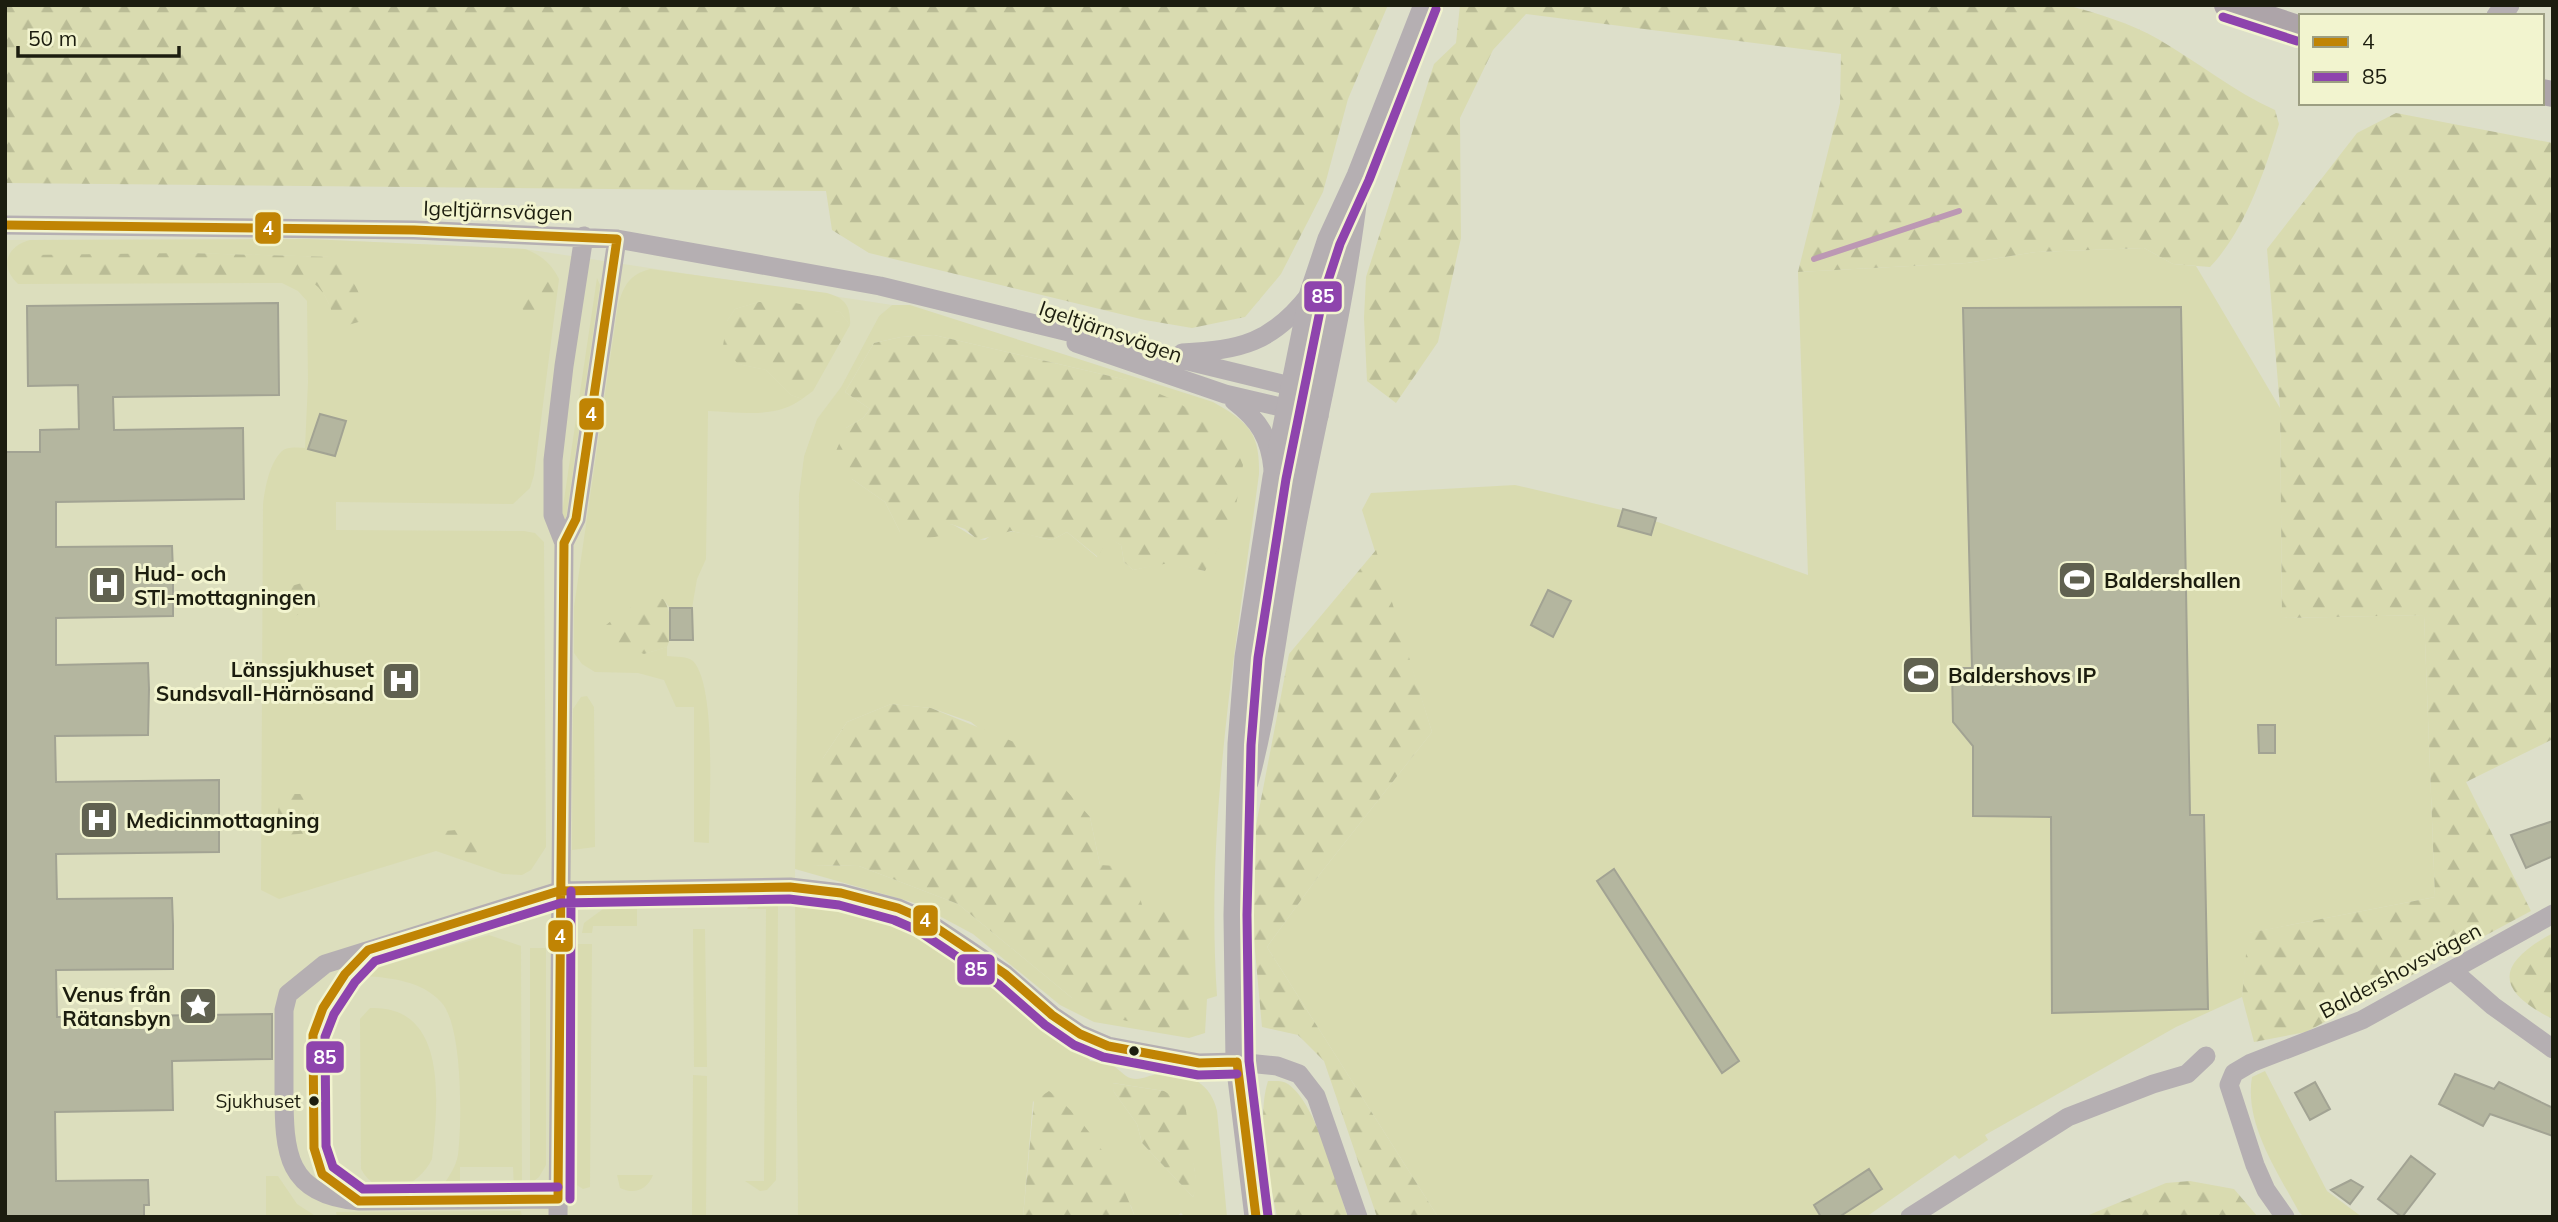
<svg xmlns="http://www.w3.org/2000/svg" width="2558" height="1222" font-family="Mulish,sans-serif">
  <style>
    .built { fill: #dcdebd }
    .grass { fill: #d9dbb0; fill-rule: evenodd }
    .forest { fill: url(#forest-firs) }
    .lines { fill: none; stroke-linecap: round; stroke-linejoin: round }
    .stream { stroke: #bc98b4; stroke-width: 6 }
    .building { fill: #b4b69f; stroke: #a2a393; stroke-width: 2 }
    .minor { stroke: #b5afb2; stroke-width: 19 }
    .tertiary { stroke: #b5afb2; stroke-width: 23 }
    .secondary { stroke: #ada4a9; stroke-width: 26 }
    .bus-1-casing { stroke: #f2f4cf; stroke-width: 14 }
    .bus-2-casing { stroke: #f2f4cf; stroke-width: 14 }
    .bus-1 { stroke: #c08404; stroke-width: 9 }
    .bus-2 { stroke: #8e44ad; stroke-width: 9 }
    .bus-dot { fill: #1c1d0f; stroke: #f2f4cf; stroke-width: 2.5 }
    .labels { text-anchor: middle; dominant-baseline: central; stroke-width: 6; stroke-linejoin: round; paint-order: stroke }
    .bus-label { font-size: 19px; fill: #1c1d0f; stroke: #f2f4cf; text-anchor: end }
    .street-label { font-size: 21px; fill: #1c1d0f; stroke: #f2f4cf }
    .poi-label { font-size: 21px; font-weight: bold; fill: #1c1d0f; stroke: #f2f4cf; text-anchor: start }
    .line-badge { stroke: #f2f4cf; stroke-width: 2.5 }
    .badge-label { font-size: 19px; text-anchor: middle; font-weight: bold; fill: #fff }
  </style>
  <defs>
    <pattern id="forest-firs" width="22" height="20" patternUnits="userSpaceOnUse" patternTransform="scale(1.75)"><rect width="22" height="20" fill="#d9dbb0"/><path d="M5 1l3.5 6h-7zM16 11l3.5 6h-7z" fill="#babc96"/></pattern>
  </defs>
  <rect width="100%" height="100%" fill="#dddfca"/>
  <path class="built" d="M 308,239 L 525,249 L 892,305 L 879,316 L 841,387 L 817,419 L 804,456 L 799,494 L 795,869 L 798,1217 L 5,1217 L 5,240 Z"/>
  <path class="grass" d="M 308,239 L 525,249 C 541,255 552,264 559,279 L 534,475 L 530,488 L 513,504 L 336,502 L 336,530 L 524,531 L 535,533 L 544,542 L 546,847 L 531,870 L 522,875 L 503,874 L 436,851 L 279,899 L 261,890 L 263,505 C 265,488 269,464 282,451 C 288,446 298,448 305,448 L 308,382 L 307,301 L 298,291 L 282,283 L 18,284 C 0,267 5,247 30,240 ZM 187,253 L 332,257 L 331,308 L 320,286 L 308,279 L 39,279 Z
    M 2144,248 L 2173,264 L 2196,266 L 2280,408 L 2282,618 L 2424,615 L 2435,897 L 2249,933 L 2242,997 L 2176,1027 L 1985,1135 L 1988,1140 L 1959,1159 L 1955,1155 L 1866,1217 L 1438,1217 L 1267,947 L 1320,874 L 1432,732 L 1362,510 L 1371,493 L 1515,485 L 1656,518 L 1655,521 L 1808,575 L 1798,272 L 1967,263 L 2036,252 Z
    M 650,269 L 827,293 C 845,298 851,306 850,325 L 840,312 L 759,302 L 735,309 L 727,321 L 738,364 L 766,370 L 791,395 L 802,399 C 775,419 740,412 708,411 L 706,559 L 697,579 L 692,608 L 670,608 L 663,599 L 644,654 L 667,647 L 667,656 C 675,657 688,656 693,661 C 717,686 709,805 709,843 L 694,842 L 694,707 L 676,707 L 664,680 L 638,673 L 595,672 L 582,664 L 574,653 L 574,607 L 618,305 C 624,285 629,275 650,269 Z
    M 597,278 L 600,285 L 567,512 L 566,518 L 561,520 Z
    M 892,305 L 910,305 L 1213,402 C 1248,422 1260,432 1259,474 C 1236,647 1205,821 1217,996 L 1207,999 L 1205,1033 L 1189,1038 L 1094,1022 L 1060,1005 L 973,934 L 915,903 L 795,869 L 799,494 L 804,456 L 817,419 L 841,387 L 879,316 ZM 934,335 L 1127,380 L 1205,571 L 1169,562 L 1133,570 L 1124,562 L 1121,545 L 1108,537 L 1097,557 L 1067,532 L 1052,540 C 1029,536 1005,523 985,540 C 974,540 962,528 951,524 L 944,529 L 900,532 L 885,502 L 852,479 L 846,428 L 863,418 L 870,409 L 845,392 L 874,343 L 901,337 ZM 891,704 L 931,708 L 971,722 L 1090,817 L 1100,865 L 1142,905 L 1072,998 L 958,904 L 859,866 L 812,865 L 823,758 L 847,722 Z
    M 587,696 L 594,707 L 595,847 L 572,850 L 573,709 L 581,697 Z
    M 816,900 C 852,907 890,914 924,930 C 985,958 1033,1013 1086,1053 L 1090,1061 C 1097,1062 1106,1062 1112,1065 C 1120,1069 1125,1079 1136,1079 C 1143,1079 1150,1075 1158,1074 C 1186,1071 1211,1082 1217,1111 L 1227,1217 L 1185,1217 L 1181,1213 L 1176,1217 L 1135,1217 L 1131,1206 L 1033,1101 L 1023,1217 L 798,1217 L 795,904 ZM 1113,1083 L 1164,1091 C 1176,1121 1204,1165 1193,1197 L 1142,1143 L 1137,1124 L 1114,1092 Z
    M 750,904 L 778,904 L 776,1180 L 767,1190 L 760,1191 L 745,1181 L 764,1181 L 766,909 L 747,909 Z
    M 603,909 L 637,909 L 637,926 L 593,926 L 592,933 L 582,933 L 584,923 Z
    M 693,929 L 705,929 L 707,1067 L 694,1067 Z
    M 489,935 L 521,946 L 522,1189 L 514,1189 L 513,1167 L 460,1167 L 460,1189 L 448,1190 L 444,1184 C 450,1175 456,1166 458,1155 C 462,1123 463,1025 441,1002 C 422,981 391,978 366,976 L 363,972 Z
    M 578,944 L 592,944 L 590,1187 L 583,1189 L 572,1182 L 574,947 Z
    M 530,948 L 546,948 L 546,1165 L 539,1177 L 530,1184 Z
    M 370,1008 C 449,1005 438,1104 432,1159 C 425,1174 413,1182 398,1190 C 381,1189 369,1184 361,1169 L 360,1019 Z
    M 2265,1071 L 2327,1191 L 2362,1217 L 2304,1217 L 2299,1212 C 2278,1172 2244,1124 2252,1077 Z
    M 693,1075 L 707,1076 L 706,1217 L 692,1216 Z
    M 617,1175 L 653,1175 C 647,1190 634,1195 620,1188 Z
    M 266,1176 L 278,1176 L 297,1204 L 317,1217 L 266,1217 Z
    M 521,1211 L 522,1217 L 337,1217 L 336,1212 Z"/>
  <path class="forest" d="M 5,5 L 1388,5 L 1348,99 L 1323,192 L 1281,274 L 1245,317 L 1192,328 L 1145,320 L 869,253 L 832,230 L 826,191 L 5,183 Z
    M 1460,5 L 2067,5 C 2099,14 2130,23 2158,39 C 2198,62 2233,91 2275,110 L 2279,124 C 2265,171 2244,232 2210,267 L 2173,264 L 2144,248 L 2036,252 L 1967,263 L 1798,272 L 1840,103 L 1841,54 L 1526,14 L 1493,50 L 1460,118 L 1461,238 L 1438,342 L 1396,403 L 1367,381 L 1364,318 L 1366,277 L 1434,64 L 1456,43 Z
    M 2396,113 L 2553,143 L 2553,739 L 2466,782 L 2531,911 L 2306,1032 L 2254,1042 L 2242,997 L 2248,933 L 2435,897 L 2424,615 L 2282,618 L 2280,408 L 2267,249 L 2357,133 Z
    M 187,253 L 332,257 C 351,278 366,293 362,321 L 348,325 L 334,321 C 330,303 324,289 308,279 L 39,279 L 23,276 L 16,267 L 19,258 L 28,255 Z
    M 530,275 L 546,275 L 555,285 L 551,311 L 542,319 L 529,318 L 518,303 L 517,287 Z
    M 759,302 L 795,303 L 840,312 L 850,325 L 813,391 L 802,399 L 791,395 L 766,370 L 738,364 L 723,346 L 727,321 L 735,309 Z
    M 934,335 L 1127,380 L 1176,401 L 1231,437 L 1243,465 L 1233,523 L 1205,571 L 1169,563 L 1133,570 L 1124,562 L 1121,545 L 1108,538 L 1098,557 L 1067,532 L 1052,540 L 1011,531 L 978,540 L 965,529 L 951,524 L 940,536 L 914,541 L 900,532 L 885,502 L 852,479 L 836,451 L 846,428 L 863,418 L 870,409 L 845,392 L 874,343 L 901,337 Z
    M 1376,550 L 1432,732 L 1320,874 L 1267,947 L 1438,1217 L 1377,1217 L 1324,1061 L 1298,1035 L 1262,1027 L 1253,929 L 1253,841 L 1289,654 Z
    M 309,581 C 319,587 319,596 320,607 L 310,613 L 285,617 L 278,603 L 277,590 Z
    M 648,598 L 663,599 C 672,611 673,633 667,647 L 644,654 L 610,641 L 606,625 L 621,613 Z
    M 891,704 L 931,708 L 1014,742 L 1048,770 L 1090,817 L 1100,865 L 1132,867 L 1142,905 L 1184,913 C 1200,952 1195,990 1184,1029 L 1160,1029 L 1123,1020 L 1072,998 L 958,904 L 859,866 L 811,865 L 811,783 L 823,758 L 847,722 Z
    M 286,794 L 307,794 C 315,803 316,821 311,833 L 286,835 C 275,820 275,809 286,794 Z
    M 467,829 L 477,838 L 481,855 L 476,861 L 444,851 L 440,842 L 445,831 Z
    M 2553,933 L 2553,1019 C 2493,990 2497,963 2553,933 Z
    M 1268,1081 C 1274,1081 1283,1080 1288,1084 C 1317,1104 1336,1183 1348,1217 L 1277,1217 C 1269,1177 1256,1119 1268,1081 Z
    M 1112,1083 L 1164,1091 L 1185,1104 L 1197,1186 L 1193,1197 L 1142,1143 L 1137,1124 L 1114,1092 Z
    M 1049,1091 C 1088,1121 1118,1170 1135,1217 L 1023,1217 L 1034,1101 Z
    M 2190,1181 L 2234,1189 L 2258,1217 L 2084,1217 L 2166,1183 Z"/>
  <g class="lines">
    <path class="stream" d="M 1814,259 L 1959,211"/>
  </g>
  <path class="building" d="M 278,303 L 279,395 L 113,397 L 114,430 L 243,428 L 244,499 L 56,502 L 56,547 L 172,546 L 173,571 L 173,616 L 56,618 L 56,665 L 148,663 L 149,689 L 148,735 L 55,736 L 56,782 L 219,780 L 219,852 L 56,854 L 57,899 L 172,898 L 173,925 L 173,969 L 56,970 L 57,1017 L 272,1014 L 272,1059 L 172,1061 L 173,1110 L 55,1112 L 56,1181 L 148,1180 L 149,1205 L 144,1205 L 144,1217 L 5,1217 L 5,452 L 40,452 L 40,430 L 79,429 L 78,385 L 28,386 L 27,306 Z
    M 2181,307 L 2190,815 L 2204,815 L 2208,1009 L 2052,1013 L 2051,817 L 1973,816 L 1973,746 L 1953,722 L 1952,668 L 1972,668 L 1963,308 Z
    M 320,414 L 346,421 L 335,456 L 308,449 Z
    M 1623,509 L 1656,518 L 1651,535 L 1618,526 Z
    M 1548,590 L 1571,601 L 1553,637 L 1531,625 Z
    M 670,608 L 692,608 L 693,640 L 670,640 Z
    M 2258,725 L 2275,725 L 2275,753 L 2259,753 Z
    M 2553,821 L 2553,856 L 2526,868 L 2511,835 Z
    M 1614,869 L 1739,1061 L 1722,1073 L 1597,881 Z
    M 2455,1074 L 2494,1089 L 2499,1082 L 2553,1108 L 2553,1136 L 2490,1114 L 2483,1126 L 2439,1104 Z
    M 2315,1082 L 2330,1109 L 2310,1120 L 2295,1093 Z
    M 2411,1156 L 2435,1174 L 2402,1217 L 2378,1199 Z
    M 1869,1169 L 1882,1189 L 1839,1217 L 1821,1217 L 1814,1205 Z
    M 2351,1180 L 2363,1187 L 2350,1204 L 2331,1190 Z"/>
  <g class="lines">
    <path class="minor" d="M 5,225 L 414,230 L 617,239 L 880,286 L 1323,394
      M 1076,343 L 1225,394 L 1319,416
      M 1182,353 C 1241,350 1272,343 1310,294
      M 1234,401 C 1259,420 1270,438 1273,469
      M 564,543 L 576,519 L 617,239
      M 2453,971 L 2493,1006 L 2553,1049
      M 558,1199 L 359,1201 C 286,1195 284,1153 284,1091 C 284,1064 284,1037 284,1010 L 288,994 L 325,964 L 559,891 L 790,887 L 841,893 L 898,908 L 923,919 L 1005,974 L 1052,1015 L 1080,1034 L 1108,1046 L 1199,1063 L 1237,1062 L 1277,1066 L 1299,1074 L 1316,1096 L 1358,1217
      M 558,1217 L 564,543 L 553,515 L 553,460 L 564,366 L 584,236
      M 1910,1217 L 2068,1117 L 2153,1084 L 2187,1074 L 2206,1056
      M 2285,1217 L 2266,1190 L 2255,1165 L 2229,1085 L 2234,1073 L 2251,1063 L 2362,1020 L 2553,914"/>
    <path class="tertiary" d="M 2498,16 L 2508,5
      M 1247,782 C 1266,711 1274,639 1287,568 C 1308,444 1341,322 1356,197
      M 1256,1217 L 1237,1062 L 1235,915 L 1239,744 L 1246,657 L 1274,477 L 1311,293 L 1329,239 L 1358,176 L 1425,5"/>
    <path class="secondary" d="M 2227,5 L 2301,29
      M 2542,92 L 2553,94"/>
    <g class="bus-1-casing">
      <path id="bus-1" d="M 5,225 L 414,230 L 617,239 L 576,519 L 564,543 L 558,1199
        M 1237,1062 L 1256,1217
        M 558,1199 L 359,1201 L 322,1174 L 314,1148 L 313,1035 L 323,1008 L 345,974 L 368,950 L 559,891 L 790,887 L 841,893 L 898,908 L 923,919 L 1005,974 L 1052,1015 L 1080,1034 L 1108,1046 L 1199,1063 L 1237,1062"/>
    </g>
    <g class="bus-2-casing">
      <path id="bus-2" d="M 2223,17 L 2297,41
        M 558,1187 L 363,1189 L 333,1167 L 326,1146 L 325,1037 L 334,1014 L 355,982 L 375,961 L 561,903 L 789,899 L 839,905 L 894,920 L 917,930 L 998,984 L 1045,1025 L 1074,1045 L 1103,1057 L 1198,1075 L 1237,1074
        M 570,1199 L 571,891
        M 1268,1216 L 1249,1061 L 1247,915 L 1251,745 L 1258,658 L 1286,479 L 1323,296 L 1340,244 L 1369,180 L 1436,9"/>
    </g>
    <use href="#bus-1" class="bus-1"/>
    <use href="#bus-2" class="bus-2"/>
  </g>
  <defs>
    <g id="stadium-square" transform="scale(2.0125)"><rect x="-9" y="-9" width="18" height="18" rx="4" fill="#606150" stroke="#f2f4cf"/><path d="M0-5a6.5 5 0 1 0 0 10a6.5 5 0 1 0 0-10ZM-3.5-1.8h7v3.6h-7Z" fill="#fff"/></g>
    <g id="hospital-square" transform="scale(2.0125)"><rect x="-9" y="-9" width="18" height="18" rx="4" fill="#606150" stroke="#f2f4cf"/><path d="M-5-5h3v3.5h4V-5h3V5h-3V1.5h-4V5h-3Z" fill="#fff"/></g>
    <g id="sight-square" transform="scale(2.0125)"><rect x="-9" y="-9" width="18" height="18" rx="4" fill="#606150" stroke="#f2f4cf"/><path d="M0-6L1.8-2.2L6-1.7L2.9 1.2L3.7 5.4L0 3.3L-3.7 5.4L-2.9 1.2L-6-1.7L-1.8-2.2Z" fill="#fff"/></g>
  </defs>
  <g fill-rule="evenodd">
    <use href="#stadium-square" x="2077" y="580"/>
    <use href="#hospital-square" x="107" y="585"/>
    <use href="#stadium-square" x="1921" y="675"/>
    <use href="#hospital-square" x="401" y="681"/>
    <use href="#hospital-square" x="99" y="820"/>
    <use href="#sight-square" x="198" y="1006"/>
  </g>
  <g class="bus-dot">
    <circle cx="1134" cy="1051" r="6"/>
    <circle cx="314" cy="1101" r="6"/>
  </g>
  <g class="labels">
    <g class="bus-label">
      <text x="301" y="1101">Sjukhuset</text>
    </g>
    <g class="street-label">
      <text transform="translate(498 210) rotate(2)">Igeltjärnsvägen</text>
      <text transform="translate(1111 331) rotate(19)">Igeltjärnsvägen</text>
      <text transform="translate(2400 970) rotate(-28)">Baldershovsvägen</text>
    </g>
    <g class="poi-label">
      <text x="134" y="573">Hud- och<tspan x="134" dy="24">STI-mottagningen</tspan></text>
      <text x="2104" y="580">Baldershallen</text>
      <text x="374" y="669" text-anchor="end">Länssjukhuset<tspan x="374" dy="24">Sundsvall-Härnösand</tspan></text>
      <text x="1948" y="675">Baldershovs IP</text>
      <text x="126" y="820">Medicinmottagning</text>
      <text x="171" y="994" text-anchor="end">Venus från<tspan x="171" dy="24">Rätansbyn</tspan></text>
    </g>
  </g>
  <g class="line-badge">
    <rect x="254" y="211" width="28" height="34" rx="7" fill="#c08404"/>
    <rect x="1303" y="280" width="40" height="33" rx="7" fill="#8e44ad"/>
    <rect x="578" y="397" width="27" height="34" rx="7" fill="#c08404"/>
    <rect x="912" y="904" width="27" height="33" rx="7" fill="#c08404"/>
    <rect x="547" y="919" width="27" height="34" rx="7" fill="#c08404"/>
    <rect x="956" y="953" width="40" height="33" rx="7" fill="#8e44ad"/>
    <rect x="305" y="1040" width="40" height="34" rx="7" fill="#8e44ad"/>
  </g>
  <g class="badge-label">
    <text x="268" y="235">4</text>
    <text x="1323" y="303">85</text>
    <text x="591" y="421">4</text>
    <text x="925" y="927">4</text>
    <text x="560" y="943">4</text>
    <text x="976" y="976">85</text>
    <text x="325" y="1064">85</text>
  </g>
  <rect width="2558" height="1222" fill="none" stroke="#1c1d0f" stroke-width="14"/>
  <rect x="2299" y="14" width="245" height="91" fill="#f2f4cf" stroke="#9c9e82" stroke-width="2"/>
  <rect x="2313" y="37" width="35" height="10" fill="#c08404" stroke="#9c9e82" stroke-width="2"/>
  <text x="2362" y="49" font-size="21" fill="#1c1d0f">4</text>
  <rect x="2313" y="72" width="35" height="10" fill="#8e44ad" stroke="#9c9e82" stroke-width="2"/>
  <text x="2362" y="84" font-size="21" fill="#1c1d0f">85</text>
  <path d="M18 46v10h161v-10" fill="none" stroke="#1c1d0f" stroke-width="3.5"/>
  <text x="28" y="46" font-size="21" fill="#1c1d0f" stroke="#f2f4cf" stroke-width="5" paint-order="stroke">50 m</text>
</svg>
